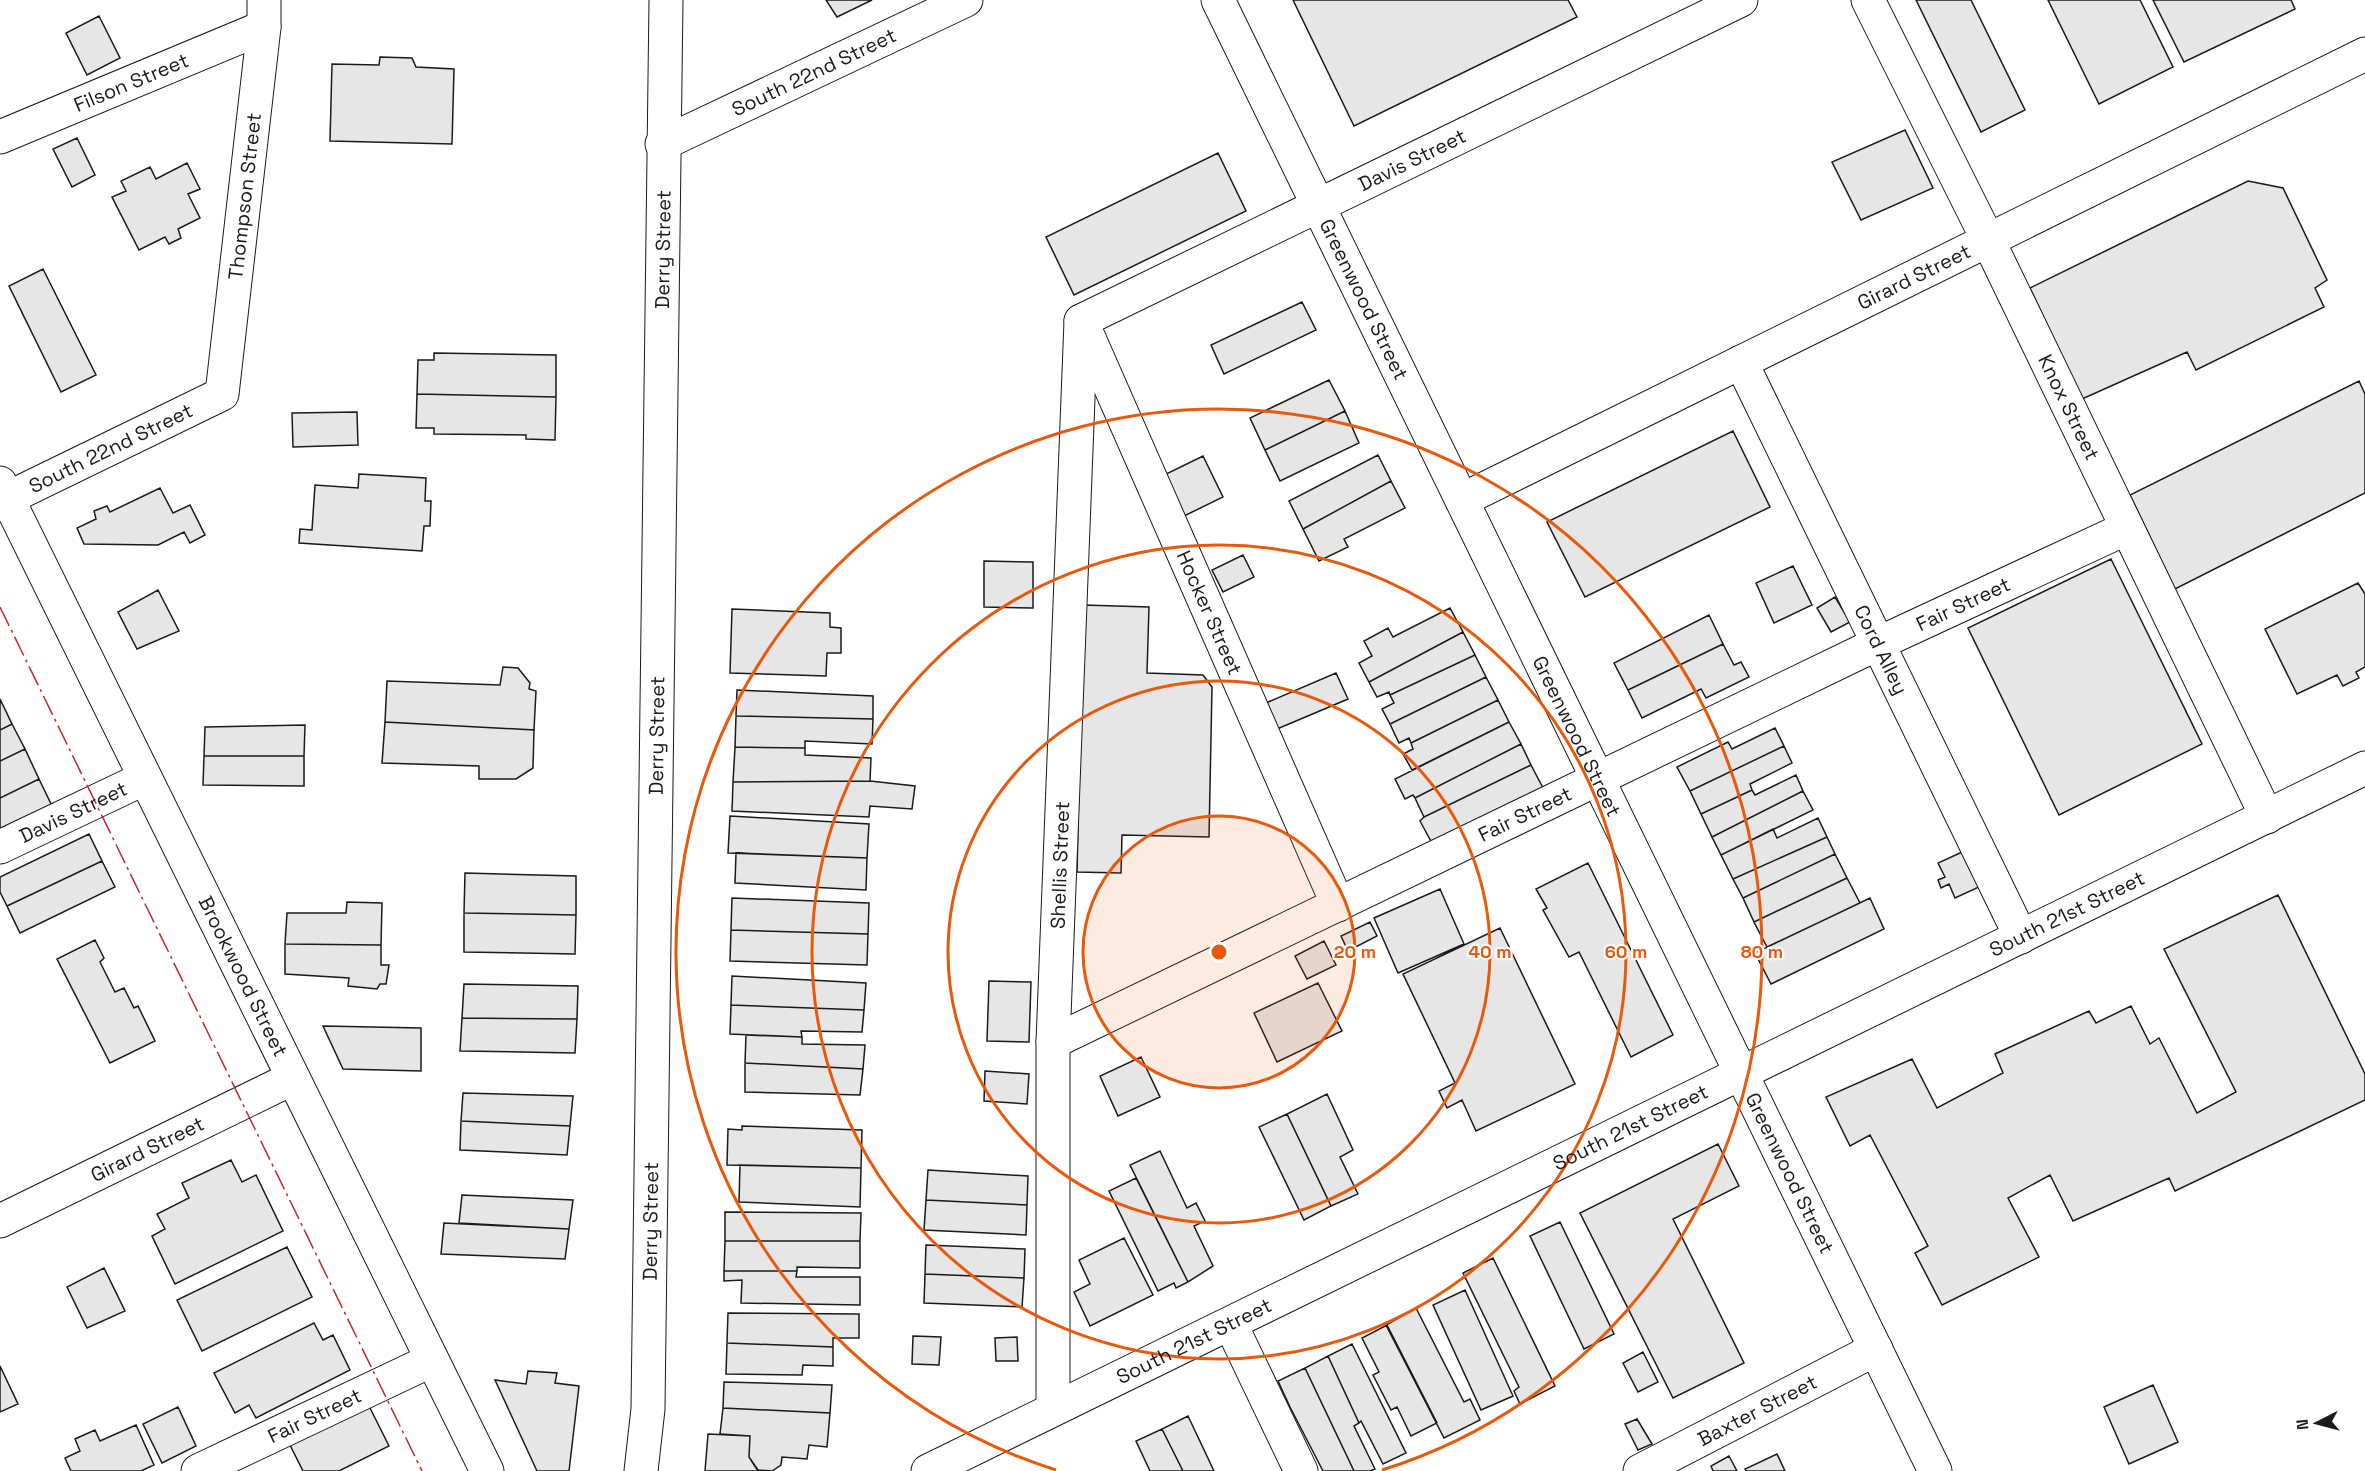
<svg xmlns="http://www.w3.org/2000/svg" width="2365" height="1471" font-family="'Space Grotesk',sans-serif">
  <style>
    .building { fill: #e6e6e6; stroke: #1a1a1a; stroke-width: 1.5 }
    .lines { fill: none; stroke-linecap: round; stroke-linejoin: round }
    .minor-casing { stroke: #1a1a1a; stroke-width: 35 }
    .secondary-casing { stroke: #1a1a1a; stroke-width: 35 }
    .minor { stroke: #fff; stroke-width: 33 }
    .secondary { stroke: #fff; stroke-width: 33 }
    .power { stroke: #c62828; stroke-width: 1.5; stroke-dasharray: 21 4.5 3 4.5; stroke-linecap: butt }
    .ring { fill: none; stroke: #e8590c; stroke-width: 3 }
    .labels { text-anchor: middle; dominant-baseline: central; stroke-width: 4.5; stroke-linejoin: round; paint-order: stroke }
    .street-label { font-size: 20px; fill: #1a1a1a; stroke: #fff }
    .centre { fill: #e8590c; stroke: #fff; stroke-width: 3 }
    .ring-label { font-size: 18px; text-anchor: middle; font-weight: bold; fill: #e8590c; stroke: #fff; stroke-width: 4.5; stroke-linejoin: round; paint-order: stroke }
  </style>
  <rect width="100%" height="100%" fill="#fff"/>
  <path class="building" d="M 826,0 L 872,0 L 837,17 Z
    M 1293,0 L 1568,0 L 1577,17 L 1354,126 Z
    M 1916,0 L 1971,0 L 2025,110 L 1981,132 Z
    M 2048,0 L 2140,0 L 2173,67 L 2099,104 Z
    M 2153,0 L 2291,0 L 2295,9 L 2184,62 Z
    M 99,16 L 120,58 L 87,75 L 66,33 Z
    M 380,57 L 412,58 L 416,67 L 454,69 L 452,144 L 330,141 L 332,64 L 379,65 Z
    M 1905,130 L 1933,188 L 1861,220 L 1832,162 Z
    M 77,138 L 95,175 L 72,187 L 53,149 Z
    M 1218,153 L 1246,211 L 1074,295 L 1046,237 Z
    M 187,163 L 200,189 L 188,194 L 200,218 L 178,229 L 181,238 L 169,244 L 165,237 L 139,250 L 112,197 L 126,191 L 121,181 L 150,167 L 156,179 Z
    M 2248,181 L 2283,188 L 2327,280 L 2315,288 L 2324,307 L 2196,370 L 2187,352 L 2082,399 L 2030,288 Z
    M 43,269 L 96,375 L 61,392 L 9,286 Z
    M 1302,302 L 1316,330 L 1224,374 L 1211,345 Z
    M 434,353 L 556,355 L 556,397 L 417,394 L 418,360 L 434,360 Z
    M 1329,380 L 1345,411 L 1265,450 L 1250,418 Z
    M 2359,381 L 2365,394 L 2365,493 L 2175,589 L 2130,495 Z
    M 417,394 L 556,397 L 555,440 L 526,439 L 526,435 L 434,434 L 434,428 L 416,428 Z
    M 1345,411 L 1359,443 L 1280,481 L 1265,450 Z
    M 357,412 L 358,445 L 293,447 L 292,413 Z
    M 1733,431 L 1770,507 L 1585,597 L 1547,522 Z
    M 1378,455 L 1391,481 L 1303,529 L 1289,501 Z
    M 1203,456 L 1223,497 L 1182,517 L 1162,476 Z
    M 359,474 L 426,478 L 425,501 L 431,501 L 430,526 L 424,526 L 422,551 L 299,543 L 300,529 L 312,530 L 315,485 L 358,488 Z
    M 1391,481 L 1405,508 L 1344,539 L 1348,547 L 1319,561 L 1303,529 Z
    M 160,488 L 173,513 L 190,505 L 205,535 L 190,543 L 184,532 L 158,545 L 84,544 L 77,528 L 96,519 L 94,511 L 107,506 L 110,512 Z
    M 1243,555 L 1254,577 L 1223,592 L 1212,570 Z
    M 2111,559 L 2202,744 L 2059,815 L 1968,628 Z
    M 984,561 L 1033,562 L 1033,608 L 984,607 Z
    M 1793,566 L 1812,605 L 1774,623 L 1756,583 Z
    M 2358,583 L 2365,594 L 2365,667 L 2356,672 L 2359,678 L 2343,686 L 2337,675 L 2297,694 L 2265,629 Z
    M 158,590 L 179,631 L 137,649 L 118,612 Z
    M 1835,597 L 1850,622 L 1831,632 L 1817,608 Z
    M 1083,605 L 1149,607 L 1147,673 L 1203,675 L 1212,687 L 1209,837 L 1122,835 L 1121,873 L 1077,872 Z
    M 1450,608 L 1463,632 L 1369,682 L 1359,663 L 1372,656 L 1364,641 L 1388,628 L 1393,637 Z
    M 732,609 L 830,613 L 830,627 L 841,628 L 841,653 L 827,653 L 826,676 L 730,673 Z
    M 1709,615 L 1723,644 L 1628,690 L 1614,663 Z
    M 1463,632 L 1475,655 L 1390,695 L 1389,692 L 1377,697 L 1369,682 Z
    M 1723,644 L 1734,665 L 1741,662 L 1749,677 L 1706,698 L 1701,689 L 1642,718 L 1628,690 Z
    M 1475,655 L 1486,677 L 1390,724 L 1382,709 L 1394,703 L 1390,695 Z
    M 503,667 L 518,668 L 530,683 L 529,689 L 536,691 L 534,730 L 385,722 L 387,681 L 500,685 Z
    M 1336,673 L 1348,699 L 1277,729 L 1266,703 Z
    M 1486,677 L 1498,700 L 1411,743 L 1409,738 L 1399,743 L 1390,724 Z
    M 737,690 L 873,696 L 873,719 L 736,716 Z
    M 0,699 L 12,724 L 0,730 Z
    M 1498,700 L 1509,722 L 1412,770 L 1403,754 L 1413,749 L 1411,743 Z
    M 736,716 L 873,719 L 872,744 L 805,741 L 805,748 L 735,747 Z
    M 385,722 L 534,730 L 533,768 L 516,779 L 479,779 L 479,766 L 382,763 Z
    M 1509,722 L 1521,744 L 1415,798 L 1413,795 L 1405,799 L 1395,779 Z
    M 12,724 L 25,749 L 0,761 L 0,730 Z
    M 305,725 L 304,756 L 204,756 L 205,727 Z
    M 1775,728 L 1784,746 L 1690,791 L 1677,767 L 1728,742 L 1732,749 Z
    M 1521,744 L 1531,765 L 1424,817 L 1415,798 Z
    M 1784,746 L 1792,763 L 1750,784 L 1752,790 L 1701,814 L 1690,791 Z
    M 735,747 L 805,748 L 805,755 L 871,758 L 870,781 L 733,782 Z
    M 25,749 L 39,779 L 0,798 L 0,761 Z
    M 204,756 L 304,756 L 304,786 L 203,785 Z
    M 1531,765 L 1543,788 L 1433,845 L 1420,821 L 1424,817 Z
    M 1796,775 L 1803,791 L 1712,837 L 1701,814 L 1752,790 L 1755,795 Z
    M 39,779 L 52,806 L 0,829 L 0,798 Z
    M 870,781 L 915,786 L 912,809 L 870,806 L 869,817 L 732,811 L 733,782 Z
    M 1803,791 L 1813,810 L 1721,855 L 1712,837 Z
    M 730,816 L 869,824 L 867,858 L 728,853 Z
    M 1818,818 L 1827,837 L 1733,879 L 1721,855 L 1773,829 L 1777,838 Z
    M 89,834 L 102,861 L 7,906 L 0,892 L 0,877 Z
    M 1827,837 L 1835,854 L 1743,898 L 1733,879 Z
    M 1962,852 L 1979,887 L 1955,898 L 1949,884 L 1941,888 L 1938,880 L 1945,877 L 1938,863 Z
    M 736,853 L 867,858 L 866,890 L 735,883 Z
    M 1835,854 L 1847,878 L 1754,922 L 1743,898 Z
    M 102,861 L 115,887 L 20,933 L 7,906 Z
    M 1588,863 L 1673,1035 L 1631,1057 L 1579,952 L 1569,957 L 1543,910 L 1547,908 L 1536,889 Z
    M 465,873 L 576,876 L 576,915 L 464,913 Z
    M 1847,878 L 1860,903 L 1767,947 L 1754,922 Z
    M 1440,889 L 1464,944 L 1398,973 L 1374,918 Z
    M 2278,895 L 2365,1074 L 2365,1100 L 2175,1191 L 2169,1178 L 2073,1221 L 2050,1175 L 2008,1198 L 2039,1257 L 1942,1305 L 1915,1253 L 1928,1246 L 1870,1135 L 1850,1146 L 1826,1097 L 1912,1059 L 1937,1108 L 2003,1073 L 1995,1054 L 2089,1011 L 2096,1023 L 2131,1006 L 2150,1044 L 2159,1038 L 2197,1113 L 2236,1092 L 2164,949 Z
    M 732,898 L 869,903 L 868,934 L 731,930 Z
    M 1870,898 L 1884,929 L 1771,984 L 1755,953 Z
    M 347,902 L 382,903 L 381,945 L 285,944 L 287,913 L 346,913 Z
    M 464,913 L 576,915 L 575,954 L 464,952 Z
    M 1370,922 L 1377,936 L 1348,951 L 1341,936 Z
    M 1500,928 L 1575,1084 L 1476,1131 L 1462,1100 L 1447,1108 L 1439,1091 L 1455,1083 L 1403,974 Z
    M 731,930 L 868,934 L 867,965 L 730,961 Z
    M 95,940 L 104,958 L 100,962 L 115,992 L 124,988 L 134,1008 L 138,1006 L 155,1041 L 110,1063 L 57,959 Z
    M 1324,941 L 1336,965 L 1307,979 L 1295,956 Z
    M 285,944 L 381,945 L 381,965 L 389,965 L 386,984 L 380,984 L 377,989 L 348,986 L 349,978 L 285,974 Z
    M 732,976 L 866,983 L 864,1010 L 731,1005 Z
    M 989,981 L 1031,982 L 1029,1042 L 987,1041 Z
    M 1318,983 L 1342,1031 L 1277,1062 L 1254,1013 Z
    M 464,984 L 578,986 L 577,1019 L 462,1018 Z
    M 731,1005 L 864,1010 L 862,1032 L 801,1031 L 802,1037 L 730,1034 Z
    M 462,1018 L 577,1019 L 575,1053 L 460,1051 Z
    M 323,1026 L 421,1028 L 421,1071 L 343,1069 Z
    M 746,1035 L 802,1037 L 802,1044 L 865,1045 L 863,1069 L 745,1063 Z
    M 1141,1057 L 1160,1097 L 1118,1116 L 1100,1076 Z
    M 745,1063 L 863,1069 L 860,1095 L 745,1092 Z
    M 985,1071 L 1029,1074 L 1027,1104 L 984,1101 Z
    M 463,1093 L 573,1096 L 570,1126 L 461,1121 Z
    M 1327,1094 L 1353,1150 L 1340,1157 L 1358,1194 L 1331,1206 L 1287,1114 Z
    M 1287,1114 L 1331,1206 L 1304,1220 L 1259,1127 Z
    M 461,1121 L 570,1126 L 567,1155 L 460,1150 Z
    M 742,1126 L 862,1130 L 861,1168 L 727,1165 L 728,1129 L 742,1130 Z
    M 1718,1144 L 1739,1186 L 1673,1219 L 1744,1363 L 1673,1398 L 1580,1213 Z
    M 1160,1151 L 1187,1208 L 1196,1203 L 1205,1221 L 1194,1226 L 1213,1266 L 1188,1282 L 1130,1165 Z
    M 231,1160 L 242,1182 L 256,1175 L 283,1231 L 175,1284 L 152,1236 L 165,1229 L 157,1214 L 189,1198 L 182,1183 Z
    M 740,1165 L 861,1168 L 860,1207 L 739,1202 Z
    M 928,1170 L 1028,1176 L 1027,1205 L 926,1200 Z
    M 1136,1178 L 1188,1282 L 1176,1288 L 1174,1283 L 1158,1291 L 1109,1191 Z
    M 462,1195 L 573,1200 L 569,1229 L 459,1223 Z
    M 926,1200 L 1027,1205 L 1026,1235 L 924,1230 Z
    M 725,1212 L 861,1213 L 860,1241 L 725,1241 Z
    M 1560,1222 L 1614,1334 L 1584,1349 L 1530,1236 Z
    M 444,1223 L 569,1229 L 565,1259 L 441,1254 Z
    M 1124,1238 L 1153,1295 L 1090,1326 L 1074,1292 L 1090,1284 L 1079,1260 Z
    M 725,1241 L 860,1241 L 860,1268 L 797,1267 L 797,1271 L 724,1271 Z
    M 926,1245 L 1025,1249 L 1024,1278 L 925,1274 Z
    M 287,1247 L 312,1297 L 202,1351 L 177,1300 Z
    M 1493,1258 L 1555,1386 L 1520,1404 L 1514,1391 L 1519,1387 L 1463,1273 Z
    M 104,1268 L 125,1311 L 87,1328 L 67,1287 Z
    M 724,1271 L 797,1271 L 796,1277 L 860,1277 L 860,1305 L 741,1303 L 742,1280 L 724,1281 Z
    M 925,1274 L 1024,1278 L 1022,1307 L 924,1303 Z
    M 1465,1290 L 1513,1396 L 1481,1410 L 1433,1305 Z
    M 1416,1308 L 1464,1402 L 1470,1399 L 1480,1420 L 1444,1438 L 1386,1325 Z
    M 728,1313 L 859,1314 L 859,1338 L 833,1338 L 833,1347 L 727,1343 Z
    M 314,1323 L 323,1340 L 333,1335 L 350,1370 L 256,1418 L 249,1405 L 235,1413 L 214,1373 Z
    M 1387,1325 L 1437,1423 L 1411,1436 L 1397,1407 L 1391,1410 L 1373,1375 L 1379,1372 L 1362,1338 Z
    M 913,1336 L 941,1337 L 939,1365 L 912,1364 Z
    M 1017,1337 L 1018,1361 L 996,1361 L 995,1338 Z
    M 727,1343 L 833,1347 L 833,1366 L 803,1365 L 802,1375 L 726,1374 Z
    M 1352,1344 L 1406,1453 L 1383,1464 L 1361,1421 L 1359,1423 L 1328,1356 Z
    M 1643,1352 L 1658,1382 L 1638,1392 L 1623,1363 Z
    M 1328,1356 L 1359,1423 L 1354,1426 L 1375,1469 L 1370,1471 L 1354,1471 L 1305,1368 Z
    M 0,1366 L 18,1404 L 0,1412 Z
    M 1305,1368 L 1354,1471 L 1323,1471 L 1290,1407 L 1278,1381 Z
    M 528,1371 L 557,1373 L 555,1383 L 579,1386 L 569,1471 L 537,1471 L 495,1380 L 526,1384 Z
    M 724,1382 L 832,1385 L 830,1413 L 723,1408 Z
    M 2153,1385 L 2178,1442 L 2129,1464 L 2104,1407 Z
    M 369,1406 L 389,1446 L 339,1471 L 303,1471 L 290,1445 Z
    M 178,1407 L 196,1446 L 162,1463 L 143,1424 Z
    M 723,1408 L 830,1413 L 827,1447 L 809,1445 L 807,1459 L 782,1457 L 781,1465 L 772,1471 L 758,1470 L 749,1457 L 750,1436 L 720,1434 Z
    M 1188,1416 L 1214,1471 L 1183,1471 L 1162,1429 Z
    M 1637,1419 L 1652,1444 L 1638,1450 L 1625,1424 Z
    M 136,1425 L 154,1465 L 141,1471 L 71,1471 L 65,1458 L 80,1451 L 75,1439 L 95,1430 L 100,1441 Z
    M 1162,1429 L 1183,1471 L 1150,1471 L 1136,1441 Z
    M 708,1434 L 750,1436 L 749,1457 L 758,1471 L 705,1471 Z
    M 1777,1454 L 1785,1471 L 1746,1471 L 1745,1469 Z
    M 1729,1456 L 1737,1471 L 1713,1471 L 1711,1466 Z"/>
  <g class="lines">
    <g class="minor-casing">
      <g id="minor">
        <path id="s1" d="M 1218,0 L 1935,1471"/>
        <path id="s2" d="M 1868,0 L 1988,240 L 2267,817"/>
        <path id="s3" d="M 0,137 L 264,27"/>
        <path id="s4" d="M 662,144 L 966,0"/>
        <path id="s5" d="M 1081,321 L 1741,0"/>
        <path id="s6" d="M 1084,327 L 1338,905"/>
        <path id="s7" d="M 1741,362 L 2021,937"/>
        <path id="s8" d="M 0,483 L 487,1471"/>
        <path id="s9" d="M 1462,500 L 2365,54"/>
        <path id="s10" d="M 0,502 L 222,394 L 264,27 L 264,0"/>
        <path id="s11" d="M 0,847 L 145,778"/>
        <path id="s12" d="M 1053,1042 L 1877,644 L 2127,528"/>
        <path id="s13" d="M 0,1221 L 293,1078"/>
        <path d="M 1231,1325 L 1301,1471"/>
        <path id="s14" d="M 1053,1408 L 1053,1042 L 1081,321"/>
        <path id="s15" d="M 198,1471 L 432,1360"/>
        <path id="s16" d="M 928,1471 L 2365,768"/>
        <path id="s17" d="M 1640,1471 L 1876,1349"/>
      </g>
    </g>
    <g class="secondary-casing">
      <g id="secondary">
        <path id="s18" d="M 641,1471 L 648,1409 L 666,0"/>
      </g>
    </g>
    <use href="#minor" class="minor"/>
    <use href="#secondary" class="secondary"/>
    <path class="power" d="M 0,607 L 422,1471"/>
  </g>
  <circle cx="1219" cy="952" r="136" fill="#e8590c" fill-opacity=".12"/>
  <g class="ring">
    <circle cx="1219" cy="952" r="136"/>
    <circle cx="1219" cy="952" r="271"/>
    <circle cx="1219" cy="952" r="407"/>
    <path d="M1056 1470A543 543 0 1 1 1382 1470"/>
  </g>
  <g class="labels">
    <g class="street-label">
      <text stroke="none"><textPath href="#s4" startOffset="168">South 22nd Street</textPath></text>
      <text stroke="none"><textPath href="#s3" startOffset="142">Filson Street</textPath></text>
      <text stroke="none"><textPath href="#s5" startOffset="368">Davis Street</textPath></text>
      <text stroke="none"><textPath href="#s10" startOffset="446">Thompson Street</textPath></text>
      <text stroke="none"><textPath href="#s18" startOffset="1222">Derry Street</textPath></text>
      <text stroke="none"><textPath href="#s9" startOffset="504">Girard Street</textPath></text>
      <text stroke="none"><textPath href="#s1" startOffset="333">Greenwood Street</textPath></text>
      <text stroke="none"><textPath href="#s2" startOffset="454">Knox Street</textPath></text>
      <text stroke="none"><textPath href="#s10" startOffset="123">South 22nd Street</textPath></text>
      <text stroke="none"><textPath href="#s12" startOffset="1010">Fair Street</textPath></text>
      <text stroke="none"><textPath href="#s6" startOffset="312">Hocker Street</textPath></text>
      <text stroke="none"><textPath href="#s7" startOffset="320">Cord Alley</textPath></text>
      <text stroke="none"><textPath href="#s1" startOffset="819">Greenwood Street</textPath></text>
      <text stroke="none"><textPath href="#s18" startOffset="736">Derry Street</textPath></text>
      <text stroke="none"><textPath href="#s11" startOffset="81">Davis Street</textPath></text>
      <text stroke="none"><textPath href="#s12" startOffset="524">Fair Street</textPath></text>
      <text stroke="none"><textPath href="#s14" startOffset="543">Shellis Street</textPath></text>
      <text stroke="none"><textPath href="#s16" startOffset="1268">South 21st Street</textPath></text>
      <text stroke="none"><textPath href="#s8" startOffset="550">Brookwood Street</textPath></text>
      <text stroke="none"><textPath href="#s16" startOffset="782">South 21st Street</textPath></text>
      <text stroke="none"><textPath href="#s13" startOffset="164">Girard Street</textPath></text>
      <text stroke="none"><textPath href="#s1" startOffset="1305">Greenwood Street</textPath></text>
      <text stroke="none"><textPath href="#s18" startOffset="250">Derry Street</textPath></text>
      <text stroke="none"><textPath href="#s16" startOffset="296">South 21st Street</textPath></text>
      <text stroke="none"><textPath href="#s17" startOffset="132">Baxter Street</textPath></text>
      <text stroke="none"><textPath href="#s15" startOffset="129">Fair Street</textPath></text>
    </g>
  </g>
  <circle cx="1219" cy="952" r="9" class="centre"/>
  <g class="ring-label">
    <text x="1355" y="958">20 m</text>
    <text x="1490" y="958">40 m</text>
    <text x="1626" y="958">60 m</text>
    <text x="1762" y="958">80 m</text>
  </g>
  <g transform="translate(2317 1423) rotate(264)" stroke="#ffffff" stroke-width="4.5" paint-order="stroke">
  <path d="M0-4.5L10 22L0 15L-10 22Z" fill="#1a1a1a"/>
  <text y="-9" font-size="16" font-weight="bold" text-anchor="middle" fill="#1a1a1a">N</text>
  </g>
</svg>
